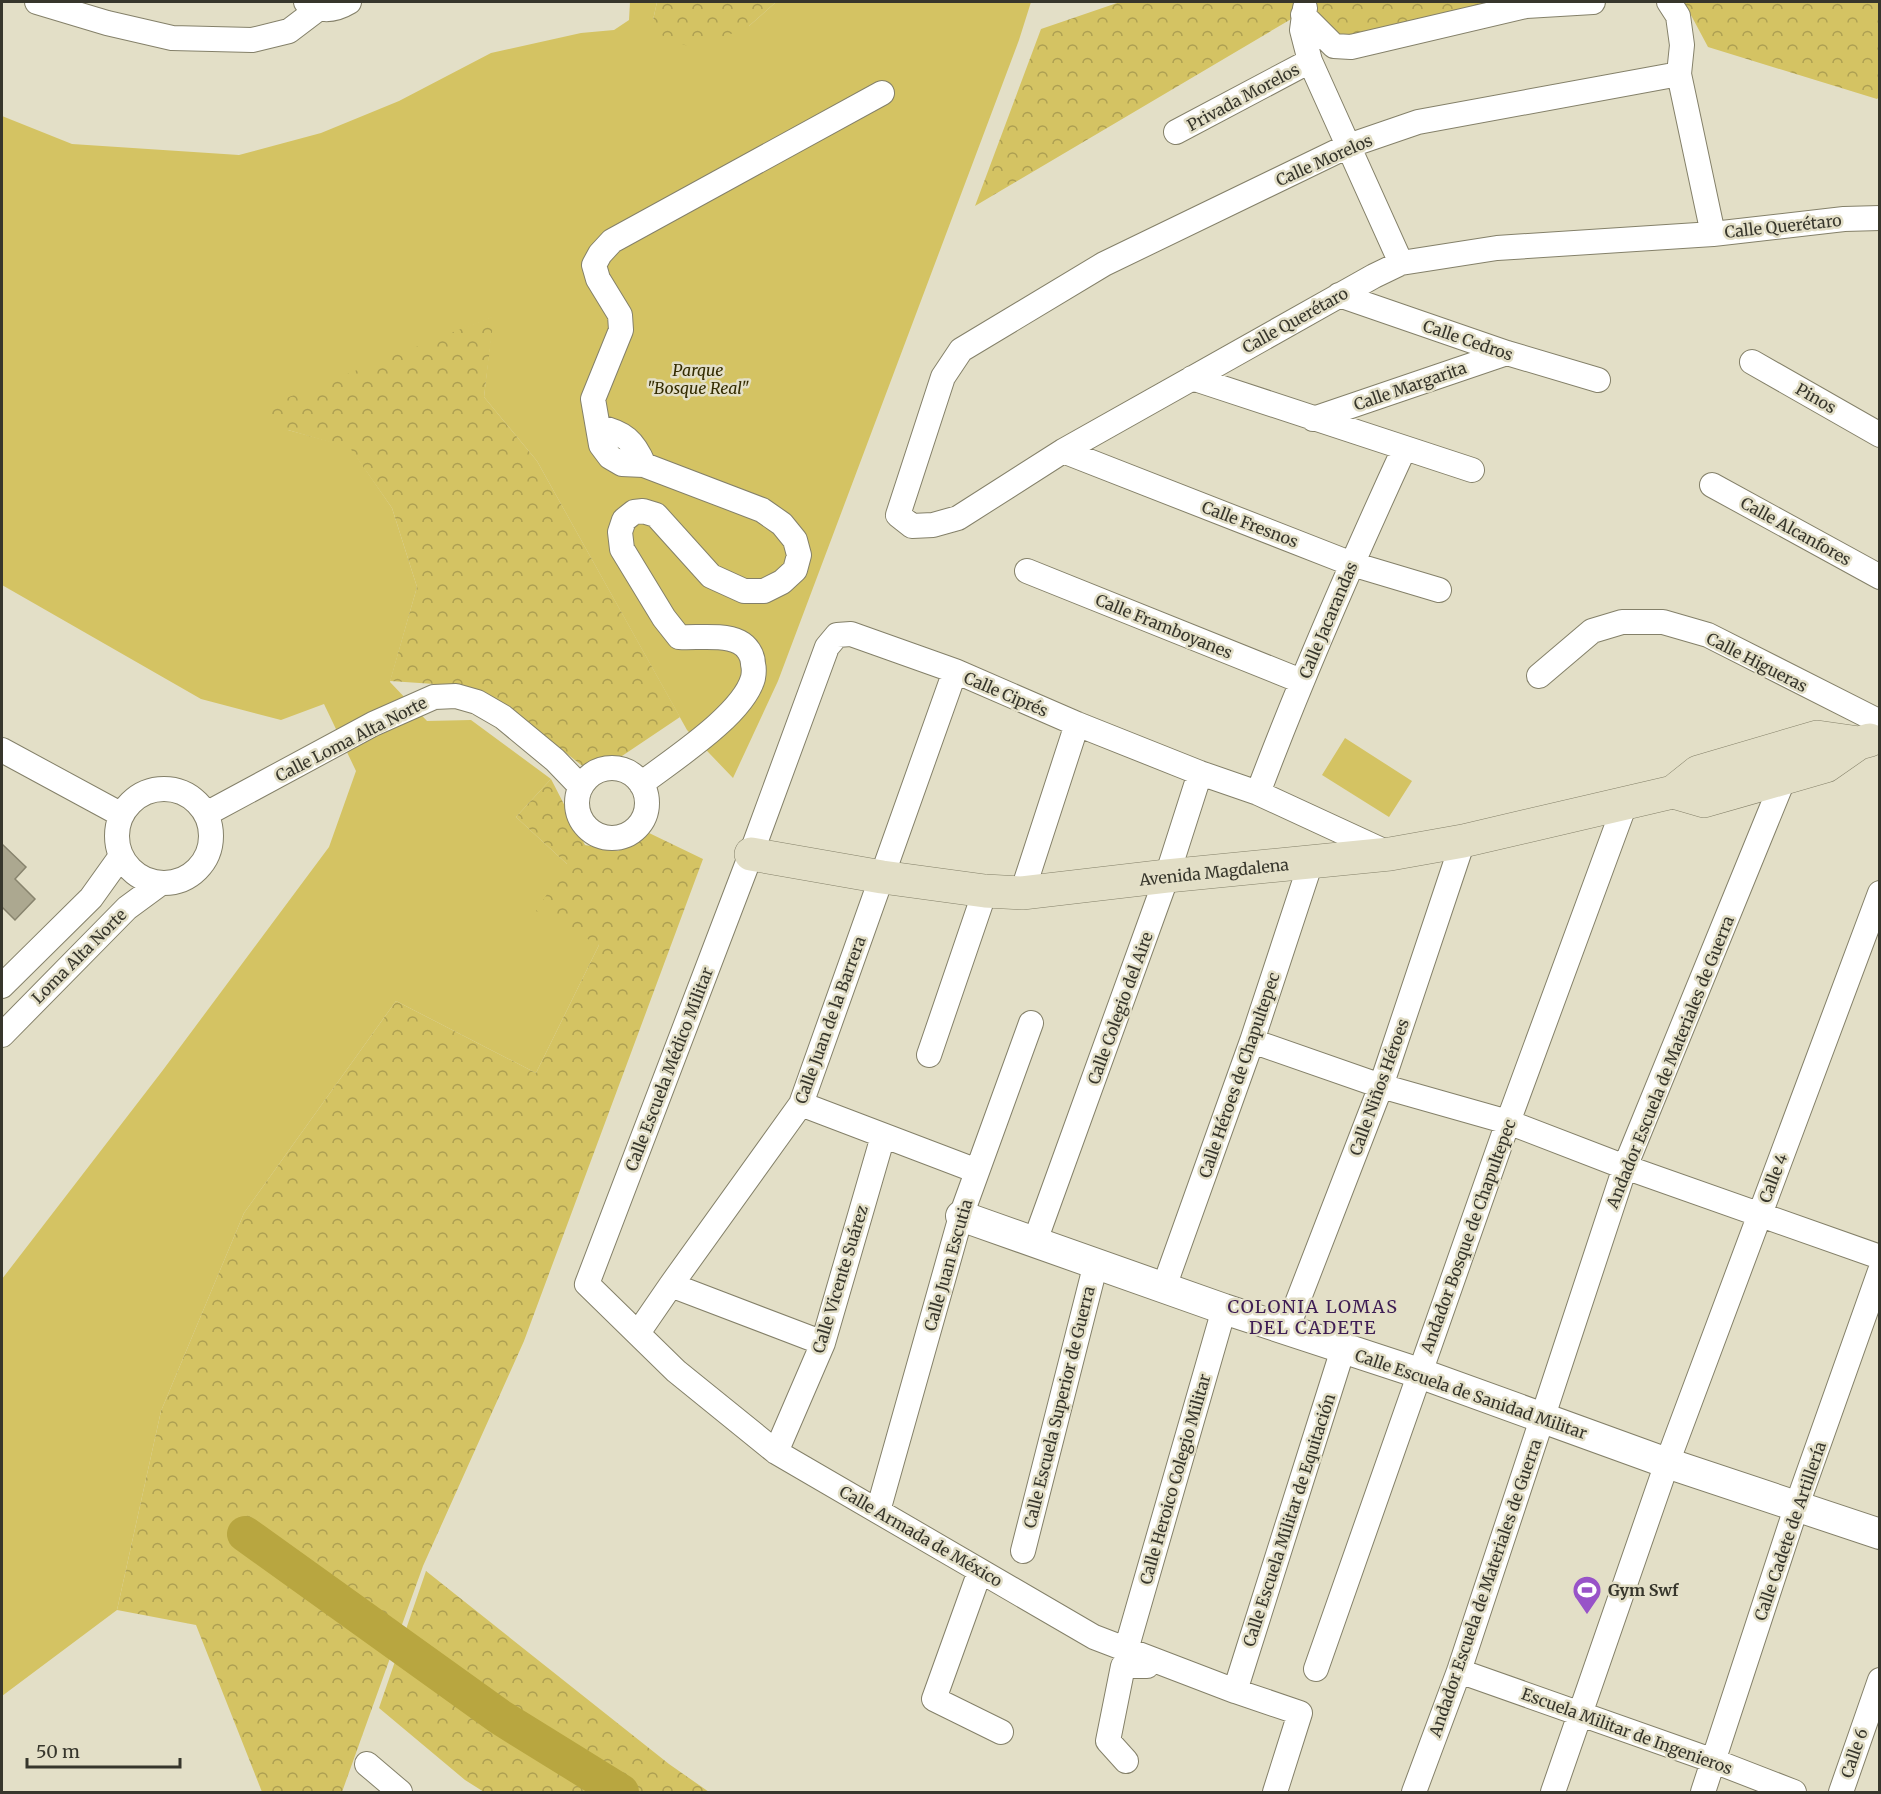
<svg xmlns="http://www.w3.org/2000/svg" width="1881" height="1794" font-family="Merriweather,serif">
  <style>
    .green { fill: #d4c363 }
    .forest { fill: url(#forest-crowns) }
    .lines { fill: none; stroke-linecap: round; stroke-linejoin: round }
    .river { stroke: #b8a640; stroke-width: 36 }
    .building { fill: #aca890; stroke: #88846e; stroke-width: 1.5 }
    .minor-casing { stroke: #848069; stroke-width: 26 }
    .tertiary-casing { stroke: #848069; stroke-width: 32 }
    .secondary-casing { stroke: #848069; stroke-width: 34 }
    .minor { stroke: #fff; stroke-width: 24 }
    .tertiary { stroke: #fff; stroke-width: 30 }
    .secondary { stroke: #e2dec6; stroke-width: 33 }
    .labels { text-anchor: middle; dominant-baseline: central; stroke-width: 5; stroke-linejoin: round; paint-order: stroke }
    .street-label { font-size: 16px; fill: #37362c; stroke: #e3dfc7 }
    .park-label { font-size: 16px; font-style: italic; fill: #332b00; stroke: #e3dfc7 }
    .poi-label { font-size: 16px; font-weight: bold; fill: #37362c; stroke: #e3dfc7; text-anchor: start }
    .neighbourhood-label { font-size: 18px; letter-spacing: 1.5px; fill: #3e1d54; stroke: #e3dfc7 }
  </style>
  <defs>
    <pattern id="forest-crowns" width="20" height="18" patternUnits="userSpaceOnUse" patternTransform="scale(1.5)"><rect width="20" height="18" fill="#d4c363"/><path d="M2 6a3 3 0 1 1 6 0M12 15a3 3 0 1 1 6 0" fill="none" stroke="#ad9f52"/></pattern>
  </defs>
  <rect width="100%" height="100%" fill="#e3dfc7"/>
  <path class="green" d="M 630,2 L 657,2 L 653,20 L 749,26 L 776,2 L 1031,2 L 1019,40 L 778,681 L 733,778 L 687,730 L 537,461 L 484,397 L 493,317 L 346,376 L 288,430 L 350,447 L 392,508 L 417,587 L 390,682 L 427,721 L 471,720 L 551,779 L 516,817 L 567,864 L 599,945 L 536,1073 L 396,1001 L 244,1213 L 161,1411 L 117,1610 L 2,1696 L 2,1279 L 163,1070 L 329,847 L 356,771 L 324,704 L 281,720 L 201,699 L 2,585 L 2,116 L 72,144 L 239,155 L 321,133 L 399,101 L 491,53 L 581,33 L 614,30 L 629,20 Z
    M 1345,738 L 1412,781 L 1389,817 L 1322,775 Z"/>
  <path class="forest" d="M 657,2 L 776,2 L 749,26 L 697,49 L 664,38 L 653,20 Z
    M 1120,2 L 1505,2 L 1496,7 L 1334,59 L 1313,42 L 1293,18 L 975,206 L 1041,29 Z
    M 1684,2 L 1879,2 L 1879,97 L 1877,99 L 1708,47 Z
    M 494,316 L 484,397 L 537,461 L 680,717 L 619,758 L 585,768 L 528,723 L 449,685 L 390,681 L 417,587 L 392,508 L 350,448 L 288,430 L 256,410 Z
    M 551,779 L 585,845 L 618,851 L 647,832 L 703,859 L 524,1341 L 423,1566 L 342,1792 L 262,1792 L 196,1625 L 117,1610 L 161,1411 L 244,1213 L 396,1001 L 536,1073 L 599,945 L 536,911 L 567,864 L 516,817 Z
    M 426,1571 L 669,1764 L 709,1792 L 484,1792 L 465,1780 L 379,1708 Z"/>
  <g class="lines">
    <path class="river" d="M 245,1534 L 500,1717 L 621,1792"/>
  </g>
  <path class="building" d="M 2,844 L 26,867 L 15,879 L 35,899 L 15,920 L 2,907 Z"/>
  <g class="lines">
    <g class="minor-casing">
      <path id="minor" d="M 37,2 L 107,23 L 172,38 L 252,40 L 289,31 L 318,9
        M 306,2 C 320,12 334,11 349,2
        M 1669,2 L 1678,16 L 1682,45 L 1679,74 L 1713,234
        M 1305,8 L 1302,30 L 1310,61 L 1401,263
        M 1303,15 L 1334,46 L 1351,47 L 1526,6 L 1593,2
        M 1679,74 L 1418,122 L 1348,146 L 1104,264 L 961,350 L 943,377 L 898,515 L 912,526 L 933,525 L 958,518 L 1063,451 L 1374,276 L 1401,263 L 1497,248 L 1713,234 L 1844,219 L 1880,218
        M 1176,132 L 1310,61
        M 1339,295 L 1507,353 L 1598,380
        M 1752,362 L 1880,435
        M 1192,378 L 1472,470
        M 1313,419 L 1507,353
        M 598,427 C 624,432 634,441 644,465
        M 1063,451 L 1352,564 L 1439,590
        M 1712,485 L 1880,577
        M 1027,571 L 1301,681
        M 1539,676 L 1592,631 L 1622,622 L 1663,622 L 1708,635 L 1880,722
        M 2,750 L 122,815
        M577 803a35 35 0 1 1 70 0a35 35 0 1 1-70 0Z
        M 641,784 C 672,760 743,715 753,678 C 754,673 754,668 753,664 C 753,655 747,646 739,642 C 723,634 697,638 679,637 L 664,618 L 622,549 L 620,532 L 624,520 L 634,512 L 643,511 L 656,515 L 711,576 L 744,591 L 764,591 L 782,582 L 795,570 L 799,555 L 795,540 L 782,524 L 762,510 L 644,465 L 622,464 L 610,457 L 601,445 L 593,399 L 621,330 L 620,315 L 598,279 L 594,265 L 600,254 L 612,241 L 882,93
        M117 836a47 47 0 1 1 94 0a47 47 0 1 1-94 0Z
        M 1258,793 C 1302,676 1352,562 1404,449
        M 206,814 L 373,724 L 434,697 L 456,696 L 477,702 L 503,717 L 555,760 L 581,787
        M 1022,893 L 1077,724
        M 2,986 L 91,898 L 121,856
        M 2,1035 L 127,908 L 161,883
        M 1252,1041 L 1381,1086 L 1508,1122 L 1625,1167 L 1880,1257
        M 929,1055 L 985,891
        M 801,1104 L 977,1171
        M 1035,1241 L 1167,876 L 1200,773
        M 671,1285 L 823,1343
        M 1164,1287 L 1252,1041 L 1311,862
        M 1287,1329 L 1381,1086 L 1463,841
        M 638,1333 L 671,1285 L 801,1104 L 955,671
        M 776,1452 L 823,1343 L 883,1136
        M 878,1511 L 961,1216 L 1031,1023
        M 1023,1551 L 1096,1263
        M 980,1571 L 934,1699 L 1001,1732
        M 1126,1650 L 1224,1309
        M 1316,1669 L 1508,1122 L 1625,804
        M 1459,1671 L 1714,1761 L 1794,1792
        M 1235,1691 L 1343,1349
        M 1126,1761 L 1108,1741 L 1123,1666 L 1147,1666 L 1150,1659
        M 367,1764 L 400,1792
        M 1275,1792 L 1300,1713 L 1235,1691 L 1094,1637 L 776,1452 L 676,1371 L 587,1284 L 751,854 L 827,647 L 837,635 L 851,634 L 955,671 L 1077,724 L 1200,773 L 1258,793 L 1388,853
        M 1414,1792 L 1459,1671 L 1625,1167 L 1784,778
        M 1553,1792 L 1667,1463 L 1880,893
        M 1703,1792 L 1797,1505 L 1880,1271
        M 1841,1792 L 1880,1680"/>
    </g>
    <g class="tertiary-casing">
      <path id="tertiary" d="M 961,1216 L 1224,1309 L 1419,1373 L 1667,1463 L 1880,1534"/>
    </g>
    <g class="secondary-casing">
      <path id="secondary" d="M 1673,792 L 1704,801 L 1826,766 L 1859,743 L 1870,740
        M 751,854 L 882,877 L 985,891 L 1022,893 L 1167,876 L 1390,854 L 1463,841 L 1673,792 L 1698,772 L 1817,737 L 1859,743"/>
    </g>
    <use href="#minor" class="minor"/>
    <use href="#tertiary" class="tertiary"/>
    <use href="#secondary" class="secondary"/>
  </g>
  <defs>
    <g id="stadium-pin" transform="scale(1.5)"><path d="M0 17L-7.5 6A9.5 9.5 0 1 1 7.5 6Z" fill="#9853c8" stroke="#e3dfc7"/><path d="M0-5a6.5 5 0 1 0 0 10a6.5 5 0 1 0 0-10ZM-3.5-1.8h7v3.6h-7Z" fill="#fff"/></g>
  </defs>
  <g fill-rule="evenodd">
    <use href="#stadium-pin" x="1587" y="1590"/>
  </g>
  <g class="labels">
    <g class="street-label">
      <text transform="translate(1243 97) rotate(-28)">Privada Morelos</text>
      <text transform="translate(1324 160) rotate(-24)">Calle Morelos</text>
      <text transform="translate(1783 226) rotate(-6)">Calle Querétaro</text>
      <text transform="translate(1295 320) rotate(-29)">Calle Querétaro</text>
      <text transform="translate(1468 340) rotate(19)">Calle Cedros</text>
      <text transform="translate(1410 386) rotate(-19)">Calle Margarita</text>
      <text transform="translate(1816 398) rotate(30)">Pinos</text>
      <text transform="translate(1250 524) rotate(21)">Calle Fresnos</text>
      <text transform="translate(1796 531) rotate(29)">Calle Alcanfores</text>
      <text transform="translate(1328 620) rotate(-67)">Calle Jacarandas</text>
      <text transform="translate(1164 626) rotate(22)">Calle Framboyanes</text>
      <text transform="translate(1757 662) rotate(27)">Calle Higueras</text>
      <text transform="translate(1006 694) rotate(23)">Calle Ciprés</text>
      <text transform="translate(351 739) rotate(-27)">Calle Loma Alta Norte</text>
      <text transform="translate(1214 872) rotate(-6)">Avenida Magdalena</text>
      <text transform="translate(79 956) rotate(-45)">Loma Alta Norte</text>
      <text transform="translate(1120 1008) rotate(-70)">Calle Colegio del Aire</text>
      <text transform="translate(830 1020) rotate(-70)">Calle Juan de la Barrera</text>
      <text transform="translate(1670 1062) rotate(-68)">Andador Escuela de Materiales de Guerra</text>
      <text transform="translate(669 1069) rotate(-69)">Calle Escuela Médico Militar</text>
      <text transform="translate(1239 1075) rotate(-71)">Calle Héroes de Chapultepec</text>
      <text transform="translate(1379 1087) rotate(-70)">Calle Niños Héroes</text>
      <text transform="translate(1773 1178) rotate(-69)">Calle 4</text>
      <text transform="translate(1468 1236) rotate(-70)">Andador Bosque de Chapultepec</text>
      <text transform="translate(948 1265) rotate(-74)">Calle Juan Escutia</text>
      <text transform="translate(840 1279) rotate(-73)">Calle Vicente Suárez</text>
      <text transform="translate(1471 1394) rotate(19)">Calle Escuela de Sanidad Militar</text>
      <text transform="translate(1059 1407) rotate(-76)">Calle Escuela Superior de Guerra</text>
      <text transform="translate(1175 1479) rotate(-74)">Calle Heroico Colegio Militar</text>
      <text transform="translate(1289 1520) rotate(-72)">Calle Escuela Militar de Equitación</text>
      <text transform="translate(1790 1531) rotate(-71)">Calle Cadete de Artillería</text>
      <text transform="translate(921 1536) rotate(30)">Calle Armada de México</text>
      <text transform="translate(1485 1588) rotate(-71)">Andador Escuela de Materiales de Guerra</text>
      <text transform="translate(1627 1731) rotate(20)">Escuela Militar de Ingenieros</text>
      <text transform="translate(1854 1753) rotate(-71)">Calle 6</text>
    </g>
    <g class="park-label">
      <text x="698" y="370">Parque<tspan x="698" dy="18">"Bosque Real"</tspan></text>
    </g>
    <g class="poi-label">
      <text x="1608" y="1590">Gym Swf</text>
    </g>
    <g class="neighbourhood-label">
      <text x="1313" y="1306">COLONIA LOMAS<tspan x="1313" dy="21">DEL CADETE</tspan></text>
    </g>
  </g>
  <rect width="1881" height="1794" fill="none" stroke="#37362c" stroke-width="6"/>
  <path d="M27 1758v9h153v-9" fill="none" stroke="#37362c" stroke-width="3"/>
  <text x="36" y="1758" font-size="18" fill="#37362c" stroke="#e3dfc7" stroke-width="4.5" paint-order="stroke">50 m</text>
</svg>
